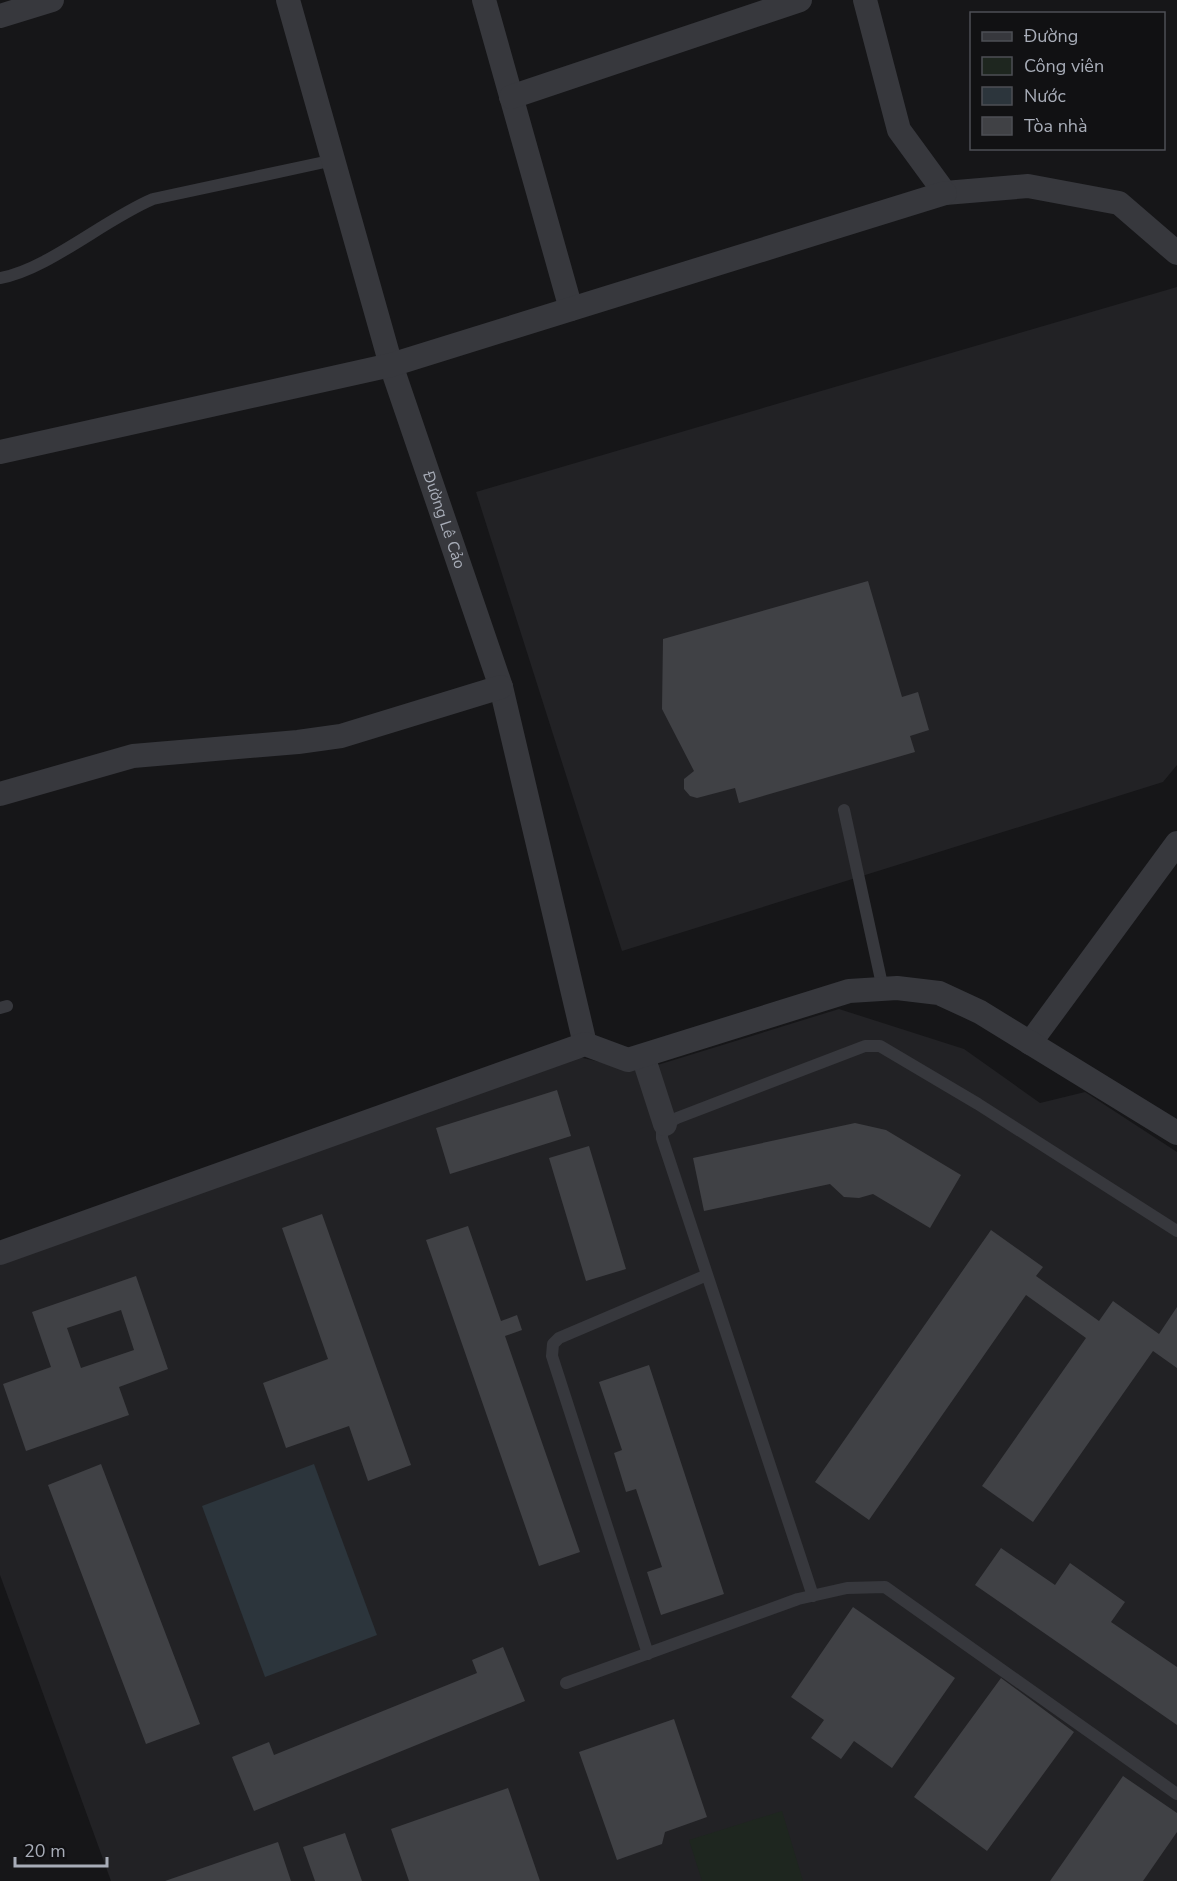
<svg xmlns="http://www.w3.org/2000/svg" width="1177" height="1881" font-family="'Nunito Sans',sans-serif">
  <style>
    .built { fill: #222225 }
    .green { fill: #1e261f }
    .water { fill: #2c353c }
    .building { fill: #404145; fill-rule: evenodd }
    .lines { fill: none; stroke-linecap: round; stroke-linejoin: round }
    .lane { stroke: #37383d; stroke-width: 12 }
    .street { stroke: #37383d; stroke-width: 24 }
    .labels { text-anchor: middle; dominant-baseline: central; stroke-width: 4.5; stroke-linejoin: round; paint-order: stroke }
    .street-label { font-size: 16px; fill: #a8adb8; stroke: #111113 }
  </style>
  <rect width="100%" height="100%" fill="#161618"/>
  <path class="built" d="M 1177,287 L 1177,765 L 1163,782 L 622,951 L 476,492 Z
    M 839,1009 L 964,1049 L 1040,1103 L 1085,1092 L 1177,1152 L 1177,1881 L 111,1881 L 0,1575 L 0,1264 L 579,1057 L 638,1071 Z"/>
  <path class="green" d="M 782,1811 L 803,1881 L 702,1881 L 689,1840 Z"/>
  <path class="water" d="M 314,1464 L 377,1635 L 265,1677 L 202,1506 Z"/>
  <path class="building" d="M 868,581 L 902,697 L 918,692 L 929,730 L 910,736 L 915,752 L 739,803 L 735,788 L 697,798 L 690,796 L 684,789 L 684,779 L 694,771 L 662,709 L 663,639 Z
    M 557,1090 L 571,1136 L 450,1174 L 436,1128 Z
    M 855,1123 L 886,1130 L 961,1175 L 930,1228 L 873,1194 L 859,1198 L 844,1197 L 830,1184 L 704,1211 L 693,1158 Z
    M 589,1146 L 626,1269 L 586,1281 L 549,1158 Z
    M 322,1214 L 411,1465 L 368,1481 L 349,1426 L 286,1448 L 263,1383 L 328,1359 L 282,1228 Z
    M 468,1226 L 501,1321 L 517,1315 L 522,1330 L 505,1336 L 580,1552 L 539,1566 L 426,1240 Z
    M 991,1230 L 1043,1267 L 1036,1276 L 1099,1321 L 1113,1301 L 1159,1334 L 1177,1307 L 1177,1368 L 1153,1351 L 1033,1522 L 982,1486 L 1086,1338 L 1026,1295 L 869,1520 L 815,1482 Z
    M 136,1276 L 168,1369 L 119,1387 L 129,1415 L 26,1451 L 3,1384 L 51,1367 L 32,1312 ZM 121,1310 L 134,1350 L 81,1368 L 67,1328 Z
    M 649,1365 L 724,1594 L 661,1615 L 647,1572 L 662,1567 L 636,1489 L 626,1492 L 614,1453 L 622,1450 L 599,1382 Z
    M 101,1464 L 200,1724 L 146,1744 L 48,1485 Z
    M 1001,1548 L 1055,1585 L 1070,1563 L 1125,1602 L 1111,1622 L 1177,1667 L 1177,1725 L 975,1585 Z
    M 853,1607 L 955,1678 L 892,1768 L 854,1741 L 841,1759 L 811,1738 L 824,1720 L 791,1697 Z
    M 503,1647 L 525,1701 L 254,1811 L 232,1757 L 269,1742 L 274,1755 L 477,1673 L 472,1660 Z
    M 1001,1678 L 1074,1732 L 987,1851 L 914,1797 Z
    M 674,1719 L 707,1817 L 665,1832 L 662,1844 L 617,1860 L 579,1752 Z
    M 1123,1776 L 1177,1813 L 1177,1832 L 1143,1881 L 1050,1881 Z
    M 508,1788 L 540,1881 L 409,1881 L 391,1829 Z
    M 345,1833 L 362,1881 L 315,1881 L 303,1847 Z
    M 278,1842 L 291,1881 L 165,1881 Z"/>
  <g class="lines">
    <path class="lane" d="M 0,278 C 47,270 105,219 153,199 L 334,160
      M 844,810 L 883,989
      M 0,1008 L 7,1006
      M 813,1596 L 662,1138 L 662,1126 L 677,1118 L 865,1046 L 880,1046 L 978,1104 L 1177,1231
      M 648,1654 L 552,1356 L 553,1344 L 559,1338 L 707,1275
      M 566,1683 L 798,1599 L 847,1588 L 885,1587 L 1177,1794"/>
    <g class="street">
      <path id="s1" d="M 288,0 L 391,365 L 501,687 L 585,1044"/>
      <path d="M 484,0 L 571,309"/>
      <path d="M 865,0 L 899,130 L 945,193 L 1028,186 L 1119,203 L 1177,253"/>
      <path d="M 0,16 L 52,0"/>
      <path d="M 511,97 L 800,0"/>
      <path d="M 0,452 L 391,365 L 945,193"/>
      <path d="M 0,794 L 133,756 L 298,742 L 341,736 L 501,687"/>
      <path d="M 1030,1043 L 1177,843"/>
      <path d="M 643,1056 L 665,1124"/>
      <path d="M 0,1253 L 585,1044 L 628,1060 L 849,991 L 897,988 L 939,993 L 980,1012 L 1177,1133"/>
    </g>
  </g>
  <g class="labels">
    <g class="street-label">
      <text stroke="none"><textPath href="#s1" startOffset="543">Đường Lê Cảo</textPath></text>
    </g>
  </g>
  <rect x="970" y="12" width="195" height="138" fill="#111113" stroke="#4d4f55" stroke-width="1.5"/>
  <rect x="982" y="32" width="30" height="9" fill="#37383d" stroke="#4d4f55" stroke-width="1.5"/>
  <text x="1024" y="42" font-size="18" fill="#a8adb8">Đường</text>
  <rect x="982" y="57" width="30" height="18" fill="#1e261f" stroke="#4d4f55" stroke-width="1.5"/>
  <text x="1024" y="72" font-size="18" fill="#a8adb8">Công viên</text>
  <rect x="982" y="87" width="30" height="18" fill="#2c353c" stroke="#4d4f55" stroke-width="1.5"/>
  <text x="1024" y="102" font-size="18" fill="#a8adb8">Nước</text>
  <rect x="982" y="117" width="30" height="18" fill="#404145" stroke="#4d4f55" stroke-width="1.5"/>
  <text x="1024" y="132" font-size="18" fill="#a8adb8">Tòa nhà</text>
  <path d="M15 1857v9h92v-9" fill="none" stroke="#a8adb8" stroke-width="3"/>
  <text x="24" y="1857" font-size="18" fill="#a8adb8" stroke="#111113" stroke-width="4.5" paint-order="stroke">20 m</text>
</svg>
